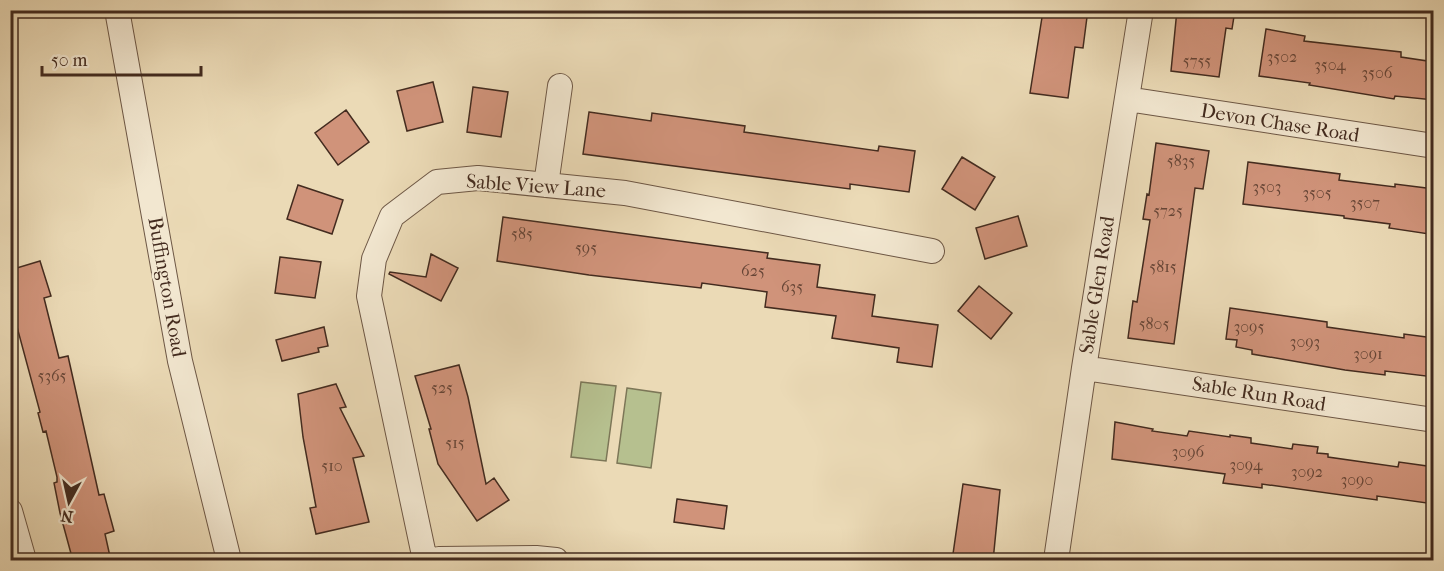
<svg xmlns="http://www.w3.org/2000/svg" width="1444" height="571" font-family="'IM FELL French Canon',serif">
  <style>
    .green { fill: #b6c08f; stroke: #7c7657; stroke-width: 1.5 }
    .building { fill: #d0937a; stroke: #432b1f; stroke-width: 1.5 }
    .lines { fill: none; stroke-linecap: round; stroke-linejoin: round }
    .minor-casing { stroke: #6d5745; stroke-width: 26 }
    .minor { stroke: #f2e7d0; stroke-width: 24 }
    .labels { text-anchor: middle; dominant-baseline: central; stroke-width: 4.5; stroke-linejoin: round; paint-order: stroke }
    .number-label { font-size: 16px; fill: #664536 }
    .street-label { font-size: 20px; fill: #432b1f; stroke: #f2e7d0 }
  </style>
  <rect width="100%" height="100%" fill="#ebdab6"/>
  <filter id="stains"><feTurbulence type="fractalNoise" baseFrequency=".00333" numOctaves="4"/><feColorMatrix values="0 0 0 0 .2 0 0 0 0 .09 0 0 0 0 .02 0 0 0 .5 -.17"/></filter>
  <radialGradient id="worn" r=".72"><stop offset=".6" stop-color="#630" stop-opacity="0"/><stop offset="1" stop-color="#630" stop-opacity=".3"/></radialGradient>
  <path class="green" d="M 581,382 L 616,386 L 606,461 L 571,457 Z
    M 627,388 L 661,393 L 651,468 L 617,463 Z"/>
  <path class="building" d="M 1177,10 L 1235,10 L 1232,29 L 1226,28 L 1219,77 L 1171,71 Z
    M 1043,11 L 1087,17 L 1083,48 L 1075,47 L 1068,98 L 1030,93 Z
    M 1266,29 L 1305,36 L 1304,41 L 1401,52 L 1401,57 L 1434,62 L 1434,100 L 1395,96 L 1394,99 L 1309,85 L 1310,83 L 1259,76 Z
    M 433,82 L 443,122 L 407,131 L 397,91 Z
    M 473,87 L 508,92 L 501,137 L 467,132 Z
    M 346,110 L 369,142 L 338,165 L 315,133 Z
    M 589,112 L 651,121 L 652,113 L 745,126 L 744,132 L 878,151 L 879,146 L 915,151 L 909,192 L 850,184 L 850,189 L 583,154 Z
    M 1156,143 L 1209,151 L 1203,189 L 1195,188 L 1174,344 L 1128,338 L 1133,301 L 1137,302 L 1150,220 L 1143,219 L 1147,194 L 1149,195 Z
    M 962,157 L 995,177 L 975,210 L 942,189 Z
    M 1248,162 L 1340,174 L 1339,180 L 1395,187 L 1395,184 L 1434,189 L 1429,234 L 1389,228 L 1390,224 L 1344,218 L 1344,216 L 1243,204 Z
    M 298,185 L 343,200 L 332,234 L 287,219 Z
    M 1018,216 L 1027,246 L 985,259 L 976,228 Z
    M 503,217 L 768,253 L 767,258 L 820,265 L 817,287 L 875,295 L 872,316 L 938,325 L 932,367 L 897,362 L 899,348 L 832,338 L 836,316 L 765,307 L 767,292 L 702,283 L 701,288 L 589,275 L 497,261 Z
    M 431,254 L 458,268 L 441,301 L 389,274 L 390,272 L 426,277 Z
    M 280,257 L 321,262 L 315,298 L 275,293 Z
    M 40,261 L 51,296 L 44,298 L 59,358 L 68,356 L 99,495 L 104,494 L 114,531 L 105,534 L 111,561 L 73,561 L 60,513 L 54,483 L 57,482 L 57,477 L 46,431 L 43,432 L 38,413 L 40,412 L 10,301 L 10,270 Z
    M 979,286 L 1012,313 L 991,339 L 958,311 Z
    M 1230,308 L 1327,322 L 1327,327 L 1404,338 L 1404,334 L 1434,338 L 1434,377 L 1385,371 L 1385,375 L 1345,370 L 1252,354 L 1252,350 L 1236,347 L 1237,340 L 1226,339 Z
    M 324,327 L 328,346 L 318,348 L 319,352 L 282,361 L 276,340 Z
    M 459,365 L 468,397 L 486,484 L 494,478 L 509,500 L 477,521 L 438,464 L 429,429 L 431,429 L 415,376 Z
    M 336,384 L 346,407 L 340,408 L 364,456 L 353,458 L 369,522 L 316,534 L 310,508 L 316,507 L 303,437 L 298,394 Z
    M 1115,422 L 1153,429 L 1152,431 L 1187,436 L 1189,431 L 1230,437 L 1230,435 L 1251,438 L 1251,443 L 1292,449 L 1293,444 L 1318,447 L 1317,453 L 1328,454 L 1328,457 L 1398,467 L 1399,462 L 1434,467 L 1434,504 L 1377,496 L 1377,500 L 1262,484 L 1262,488 L 1223,483 L 1225,474 L 1112,459 Z
    M 963,484 L 1000,490 L 993,561 L 952,561 Z
    M 677,499 L 727,506 L 724,529 L 674,522 Z"/>
  <g class="lines">
    <g class="minor-casing">
      <path id="minor" d="M 117,10 L 180,361 L 229,560
        M 1127,99 L 1434,146
        M 546,185 L 560,86
        M 1084,368 L 1434,420
        M 10,511 L 24,560
        M 425,560 L 369,296 L 374,259 L 392,216 L 437,182 L 478,178 L 625,193 L 932,251
        M 435,560 L 439,559 L 536,558 L 556,560
        M 1056,560 L 1084,368 L 1141,10"/>
    </g>
    <use href="#minor" class="minor"/>
  </g>
  <g class="labels">
    <g class="number-label">
      <text x="1282" y="56">3502</text>
      <text x="1197" y="60">5755</text>
      <text x="1330" y="64">3504</text>
      <text x="1377" y="72">3506</text>
      <text x="1181" y="160">5835</text>
      <text x="1267" y="186">3503</text>
      <text x="1317" y="192">3505</text>
      <text x="1365" y="202">3507</text>
      <text x="1168" y="210">5725</text>
      <text x="522" y="233">585</text>
      <text x="586" y="247">595</text>
      <text x="1163" y="266">5815</text>
      <text x="753" y="270">625</text>
      <text x="792" y="286">635</text>
      <text x="1154" y="323">5805</text>
      <text x="1249" y="326">3095</text>
      <text x="1305" y="341">3093</text>
      <text x="1368" y="353">3091</text>
      <text x="52" y="375">5365</text>
      <text x="442" y="387">525</text>
      <text x="455" y="442">515</text>
      <text x="1188" y="451">3096</text>
      <text x="1246" y="464">3094</text>
      <text x="332" y="465">510</text>
      <text x="1307" y="471">3092</text>
      <text x="1357" y="479">3090</text>
    </g>
    <g class="street-label">
      <text transform="translate(1280 123) rotate(9)">Devon Chase Road</text>
      <text transform="translate(536 186) rotate(4)">Sable View Lane</text>
      <text transform="translate(1097 285) rotate(-81)">Sable Glen Road</text>
      <text transform="translate(167 287) rotate(80)">Buffington Road</text>
      <text transform="translate(1259 394) rotate(9)">Sable Run Road</text>
    </g>
  </g>
  <rect width="1444" height="571" fill="none" stroke="#ebdab6" stroke-width="36"/>
  <rect x="12" y="12" width="1420" height="547" fill="none" stroke="#432b1f" stroke-width="3"/>
  <rect x="18" y="18" width="1408" height="535" fill="none" stroke="#432b1f" stroke-width="1.5"/>
  <g transform="translate(69 502) rotate(188)" stroke="#f2e7d0" stroke-width="4.5" paint-order="stroke">
  <path d="M0-4.5L10 22L0 15L-10 22Z" fill="#432b1f"/>
  <text y="-9" font-size="16" font-weight="bold" text-anchor="middle" fill="#432b1f">N</text>
  </g>
  <path d="M42 66v9h159v-9" fill="none" stroke="#432b1f" stroke-width="3"/>
  <text x="51" y="66" font-size="18" fill="#432b1f" stroke="#f2e7d0" stroke-width="4.5" paint-order="stroke">50 m</text>
  <rect width="100%" height="100%" filter="url(#stains)"/>
  <rect width="100%" height="100%" fill="url(#worn)"/>
</svg>
